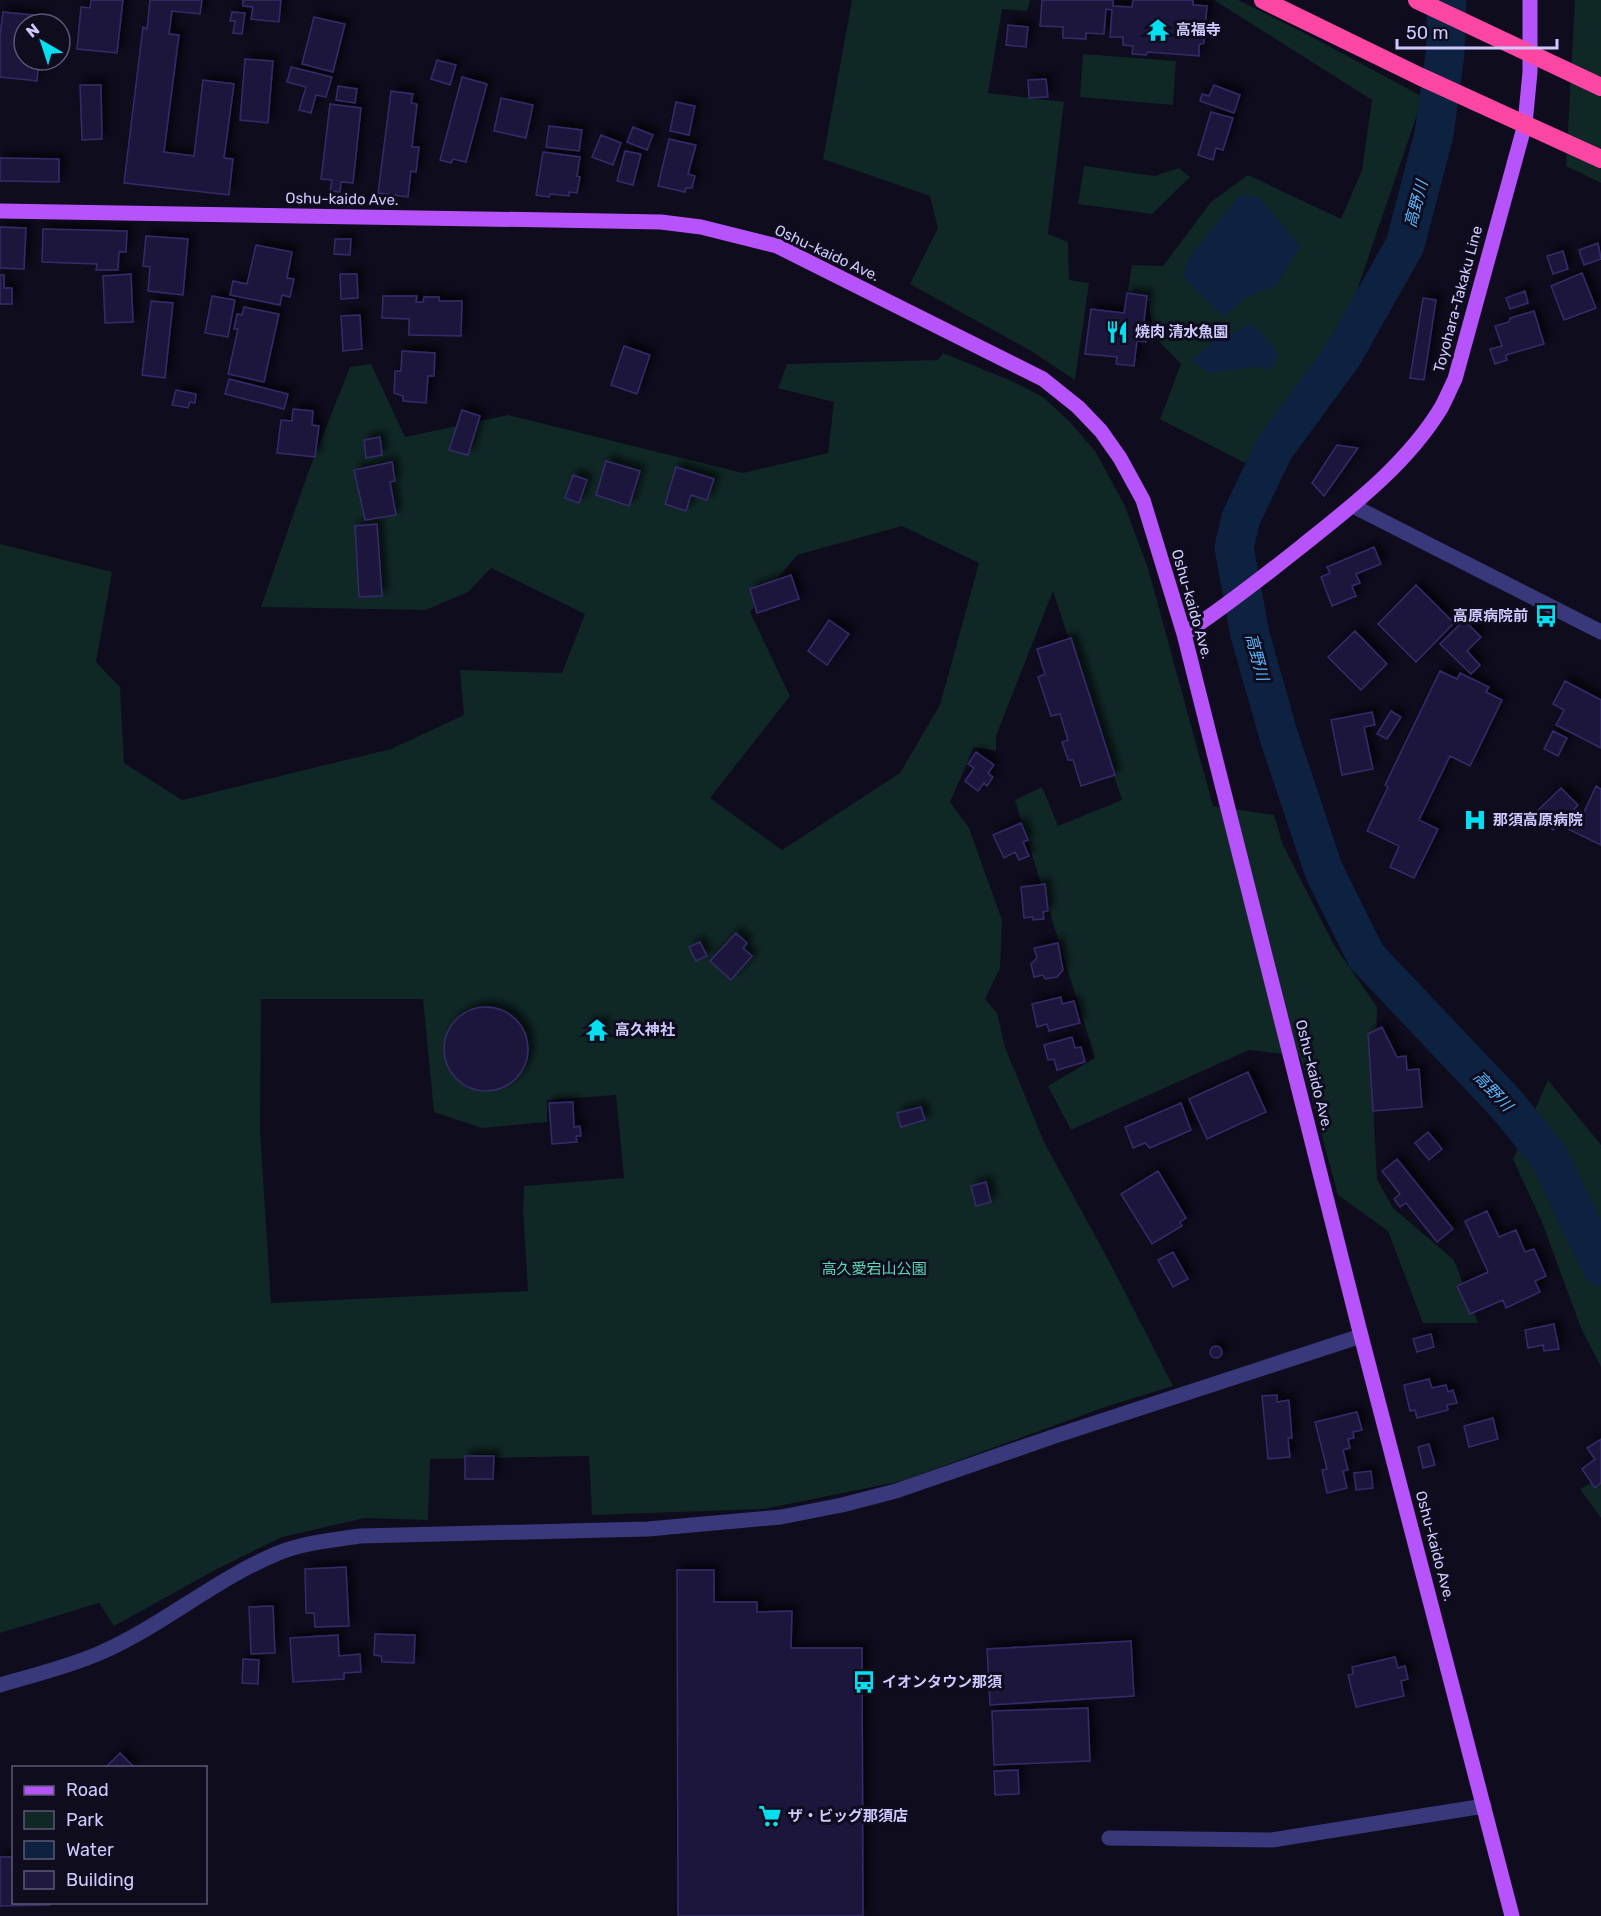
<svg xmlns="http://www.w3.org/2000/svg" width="1601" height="1916" font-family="Rubik,'Noto Sans JP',sans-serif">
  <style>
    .green { fill: #0f2725; fill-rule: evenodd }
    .water { fill: #0d2241 }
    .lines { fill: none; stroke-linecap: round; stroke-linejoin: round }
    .river { stroke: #0d2241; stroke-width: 39 }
    .building { fill: #1f193e; stroke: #352b69; stroke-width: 1.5; filter: url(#shadow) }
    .minor { stroke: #38387b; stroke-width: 15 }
    .major { stroke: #b753fb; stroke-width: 15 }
    .highway { stroke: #fb47a3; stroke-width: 18 }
    .labels { text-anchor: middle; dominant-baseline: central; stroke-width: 6; stroke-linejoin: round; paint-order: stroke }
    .poi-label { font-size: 15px; font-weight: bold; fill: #cec9fe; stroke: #0e0c1d; text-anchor: start }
    .street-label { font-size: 15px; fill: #cec9fe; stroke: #0e0c1d }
    .park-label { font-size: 15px; fill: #58dbb6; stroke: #0e0c1d }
    .water-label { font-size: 16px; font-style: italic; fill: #5ab6fc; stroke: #0e0c1d }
  </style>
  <defs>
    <filter id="shadow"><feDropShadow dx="5.5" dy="-5.5" stdDeviation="3" flood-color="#0009"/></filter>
  </defs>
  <rect width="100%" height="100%" fill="#0e0c1d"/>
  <path class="green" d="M 852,0 L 1030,0 L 1027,11 L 1002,9 L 988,93 L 1064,102 L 1048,234 L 1068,242 L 1069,280 L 1089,283 L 1075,380 L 1031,351 L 910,284 L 938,228 L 930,196 L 823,159 Z
    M 1214,0 L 1238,0 L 1310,36 L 1423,97 L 1348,317 L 1245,463 L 1160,419 L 1181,364 L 1154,336 L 1147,295 L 1128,291 L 1132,265 L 1163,266 L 1211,202 L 1248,175 L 1341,219 L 1362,170 L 1372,100 Z
    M 1575,0 L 1601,0 L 1601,183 L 1566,166 Z
    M 1083,54 L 1176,61 L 1173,105 L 1080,97 Z
    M 1084,166 L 1155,176 L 1179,168 L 1190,177 L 1152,214 L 1078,204 Z
    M 943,353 L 1014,382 L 1043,397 L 1069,421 L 1095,451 L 1124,504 L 1148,568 L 1213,806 L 1274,815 L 1283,845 L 1334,945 L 1377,1007 L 1374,1122 L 1377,1179 L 1393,1208 L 1454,1260 L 1478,1323 L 1423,1323 L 1388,1231 L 1338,1195 L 1300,1056 L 1249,1050 L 1071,1130 L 1048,1086 L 1095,1058 L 1015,800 L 1042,787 L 1058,826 L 1122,800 L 1053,591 L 996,736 L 996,751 L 974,747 L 950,802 L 969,828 L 1002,920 L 1000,968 L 985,999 L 997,1013 L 1005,1047 L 1044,1142 L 1110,1263 L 1173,1386 L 1108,1406 L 902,1481 L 764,1509 L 592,1515 L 589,1456 L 430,1459 L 428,1520 L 365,1518 L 282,1537 L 217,1569 L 114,1626 L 99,1603 L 0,1633 L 0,544 L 112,572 L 96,662 L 120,687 L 124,763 L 182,800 L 391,749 L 464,715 L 460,670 L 562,673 L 585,614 L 491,568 L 468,592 L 426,610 L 261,607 L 309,470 L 350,367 L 371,364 L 405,437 L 508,415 L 743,473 L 828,453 L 834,402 L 778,388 L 787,364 L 938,360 ZM 902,526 L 979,563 L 940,705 L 900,773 L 782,850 L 710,798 L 790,696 L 750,612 L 797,555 ZM 261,999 L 423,999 L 434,1112 L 482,1128 L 547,1122 L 547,1100 L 616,1095 L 624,1178 L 524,1186 L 523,1211 L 528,1291 L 271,1303 L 260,1130 Z
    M 1548,1080 L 1601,1145 L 1601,1367 L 1581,1328 L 1542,1222 L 1513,1159 Z
    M 1601,1477 L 1601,1518 L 1580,1489 Z"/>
  <path class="water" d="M 1240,195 L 1259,197 L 1300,246 L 1277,285 L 1245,298 L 1224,317 L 1183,278 L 1189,258 Z
    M 1251,323 L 1267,339 L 1278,354 L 1270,370 L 1259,366 L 1210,373 L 1191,360 L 1207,348 L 1211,341 L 1230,339 L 1234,332 Z"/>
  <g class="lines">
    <path class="river" d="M 1447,0 L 1445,54 L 1434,134 L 1405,245 L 1343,355 L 1274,449 L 1241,518 L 1234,547 L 1250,635 L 1280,740 L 1324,871 L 1366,956 L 1508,1106 L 1549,1157 L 1601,1266"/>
  </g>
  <path class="building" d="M 91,0 L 123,0 L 117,53 L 77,49 L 81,7 L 90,8 Z
    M 150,0 L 202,0 L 200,14 L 172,11 L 169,34 L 179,35 L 164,152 L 194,156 L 203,80 L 234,84 L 224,158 L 233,159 L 229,195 L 124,183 L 143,27 L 147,29 Z
    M 243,0 L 281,0 L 279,22 L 251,19 L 253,7 L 243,6 Z
    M 1042,0 L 1113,0 L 1113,6 L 1132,7 L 1133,0 L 1193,0 L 1193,5 L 1207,6 L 1204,43 L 1199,45 L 1199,56 L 1148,52 L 1146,55 L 1132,54 L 1133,46 L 1123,45 L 1123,37 L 1110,37 L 1112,10 L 1106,9 L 1104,34 L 1086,33 L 1086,39 L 1063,38 L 1063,27 L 1040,26 Z
    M 3,12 L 43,16 L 42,24 L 24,24 L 24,60 L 39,60 L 37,81 L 0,77 L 0,36 Z
    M 232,12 L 245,13 L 242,34 L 233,33 L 235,21 L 230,21 Z
    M 314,17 L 345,24 L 333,72 L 302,64 Z
    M 1008,25 L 1028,27 L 1026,47 L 1006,45 Z
    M 245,59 L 273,61 L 268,123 L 240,120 Z
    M 437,60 L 456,65 L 450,85 L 431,79 Z
    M 291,67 L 332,77 L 326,97 L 316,95 L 311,113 L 299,110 L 306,87 L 287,82 Z
    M 462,77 L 487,84 L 466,162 L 453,159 L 451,163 L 440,160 Z
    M 1046,79 L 1048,97 L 1029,98 L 1028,80 Z
    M 80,85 L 101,85 L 102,139 L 82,140 Z
    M 1214,85 L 1240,95 L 1234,113 L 1200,101 L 1202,94 L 1209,96 Z
    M 338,86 L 357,89 L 355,103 L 336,100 Z
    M 391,91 L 413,94 L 411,103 L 417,104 L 412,147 L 419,147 L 416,172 L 411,171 L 408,197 L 378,193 Z
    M 501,98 L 533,105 L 526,138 L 494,131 Z
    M 676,102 L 695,106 L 689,135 L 670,131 Z
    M 330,104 L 361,108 L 353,183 L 341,182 L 340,192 L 330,191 L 332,180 L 321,179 Z
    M 1211,112 L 1233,118 L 1223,150 L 1216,148 L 1213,160 L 1198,155 Z
    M 549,126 L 582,130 L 579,151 L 546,147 Z
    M 633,127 L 653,135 L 647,150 L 627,142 Z
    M 601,135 L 621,143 L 613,165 L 592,157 Z
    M 669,139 L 696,145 L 688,174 L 695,176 L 692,188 L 686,188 L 685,192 L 658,186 Z
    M 625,151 L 641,154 L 633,185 L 617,181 Z
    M 543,152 L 580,157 L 577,176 L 580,177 L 577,193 L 569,192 L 569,196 L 550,194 L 549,197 L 536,195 Z
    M 0,158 L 59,159 L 59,182 L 0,181 Z
    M 0,227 L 26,228 L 24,269 L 0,268 Z
    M 43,229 L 127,231 L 126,252 L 119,252 L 118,270 L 96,270 L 97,264 L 42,262 Z
    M 146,236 L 188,239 L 183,295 L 148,291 L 150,267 L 143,266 Z
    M 335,239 L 351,239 L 350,255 L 334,254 Z
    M 1598,243 L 1601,259 L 1584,265 L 1579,250 Z
    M 256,245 L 292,252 L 287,278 L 294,279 L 290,297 L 282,295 L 280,305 L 230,295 L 233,281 L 247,284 Z
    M 1563,251 L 1568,269 L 1553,274 L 1547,256 Z
    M 1582,273 L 1596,308 L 1564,320 L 1551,286 Z
    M 131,274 L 133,322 L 105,323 L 103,276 Z
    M 340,274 L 357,274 L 358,298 L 341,299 Z
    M 0,275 L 4,275 L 4,288 L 12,288 L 12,304 L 0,304 Z
    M 1525,291 L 1528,303 L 1510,309 L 1506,298 Z
    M 1127,293 L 1147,296 L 1144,321 L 1148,323 L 1146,342 L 1137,341 L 1134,366 L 1116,364 L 1117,357 L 1085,354 L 1091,309 L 1124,313 Z
    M 212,296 L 235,300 L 228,337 L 205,333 Z
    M 383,296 L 417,296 L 416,302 L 423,302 L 424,297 L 439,297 L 439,301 L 462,301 L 461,336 L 409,335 L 409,319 L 382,318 Z
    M 1423,298 L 1436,300 L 1424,380 L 1410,378 Z
    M 151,301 L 173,303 L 165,378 L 142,375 Z
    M 244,307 L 279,314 L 264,382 L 228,374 L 238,329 L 234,329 L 237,314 L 242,315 Z
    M 1534,311 L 1544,344 L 1506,355 L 1507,360 L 1495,364 L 1490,349 L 1502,346 L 1495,326 L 1509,322 L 1510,318 Z
    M 360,315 L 362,349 L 343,351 L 341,316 Z
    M 624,346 L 650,355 L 637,394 L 611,385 Z
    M 402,351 L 435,353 L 434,376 L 428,376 L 426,403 L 403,401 L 403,396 L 394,393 L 395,371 L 401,371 Z
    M 229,379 L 288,394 L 284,409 L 225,394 Z
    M 176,390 L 196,394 L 195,403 L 190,402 L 188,408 L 172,405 Z
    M 293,409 L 313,411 L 312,425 L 319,426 L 315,457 L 277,453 L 281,420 L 292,421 Z
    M 462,410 L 480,416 L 468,455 L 449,450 Z
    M 380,437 L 382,455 L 366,458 L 364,440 Z
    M 1337,445 L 1358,448 L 1324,496 L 1312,483 Z
    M 606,461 L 640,471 L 629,506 L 596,495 Z
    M 392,462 L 395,481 L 390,482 L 396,515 L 365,520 L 354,470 Z
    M 676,467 L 714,479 L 707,500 L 691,495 L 686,511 L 665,504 Z
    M 573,475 L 587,480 L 579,503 L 565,498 Z
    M 377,524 L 382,596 L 359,597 L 355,526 Z
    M 1374,547 L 1381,564 L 1356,574 L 1360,583 L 1352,586 L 1356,596 L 1332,606 L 1321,577 L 1330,573 L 1327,567 Z
    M 791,575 L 799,599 L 757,613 L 750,589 Z
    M 1416,585 L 1454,623 L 1416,662 L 1378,624 Z
    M 829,620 L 849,634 L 827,665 L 808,651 Z
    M 1464,620 L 1481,637 L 1467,651 L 1480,665 L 1471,674 L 1440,644 Z
    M 1355,631 L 1387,664 L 1361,690 L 1328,657 Z
    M 1071,638 L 1115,775 L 1081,786 L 1073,760 L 1068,760 L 1062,742 L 1068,740 L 1060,714 L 1051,716 L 1038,677 L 1045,674 L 1037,649 Z
    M 1440,671 L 1457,679 L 1460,673 L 1489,687 L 1486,692 L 1502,700 L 1470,766 L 1450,756 L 1419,820 L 1438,829 L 1414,878 L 1390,867 L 1399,846 L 1367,831 L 1388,787 L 1385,785 Z
    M 1565,681 L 1601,700 L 1601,748 L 1556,725 L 1564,710 L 1553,704 Z
    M 1391,711 L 1401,717 L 1387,739 L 1377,734 Z
    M 1372,712 L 1375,725 L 1364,727 L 1373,769 L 1342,775 L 1331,720 Z
    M 1553,731 L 1567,738 L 1558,756 L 1544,749 Z
    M 976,752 L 994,765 L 988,773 L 993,777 L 987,786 L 984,783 L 978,791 L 965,781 L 974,768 L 968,764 Z
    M 1596,786 L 1601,789 L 1601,845 L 1560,825 L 1553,830 L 1536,812 L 1561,788 L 1578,805 L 1568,816 L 1579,823 Z
    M 1021,823 L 1028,840 L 1023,842 L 1029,856 L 1019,860 L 1015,852 L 1004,858 L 993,835 Z
    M 1045,884 L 1048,911 L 1043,912 L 1044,919 L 1033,920 L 1033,917 L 1024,918 L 1021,887 Z
    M 736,933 L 747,943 L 743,948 L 752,956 L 731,980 L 710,961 Z
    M 700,942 L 707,956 L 696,961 L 689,947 Z
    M 1058,943 L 1063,970 L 1057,977 L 1045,979 L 1043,975 L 1034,977 L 1031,964 L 1037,958 L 1034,948 Z
    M 1061,997 L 1062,1004 L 1074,1001 L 1080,1023 L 1049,1031 L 1047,1024 L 1037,1027 L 1032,1004 Z
    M444 1049a42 42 0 1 1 84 0a42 42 0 1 1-84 0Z
    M 603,1023 L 604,1036 L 590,1037 L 589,1024 Z
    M 1382,1027 L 1397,1057 L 1406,1056 L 1407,1070 L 1419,1069 L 1422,1107 L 1373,1111 L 1368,1034 Z
    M 1072,1037 L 1075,1048 L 1081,1047 L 1085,1062 L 1057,1070 L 1054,1059 L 1048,1060 L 1044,1045 Z
    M 1248,1072 L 1266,1112 L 1207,1139 L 1189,1099 Z
    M 573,1102 L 574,1127 L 580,1126 L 581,1136 L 576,1136 L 577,1142 L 552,1144 L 549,1103 Z
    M 1181,1103 L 1191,1130 L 1150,1148 L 1145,1143 L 1133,1148 L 1125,1127 Z
    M 921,1107 L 925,1120 L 901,1127 L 897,1113 Z
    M 1428,1132 L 1442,1149 L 1429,1160 L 1415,1143 Z
    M 1397,1159 L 1453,1229 L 1437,1242 L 1406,1203 L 1400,1207 L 1394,1199 L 1400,1194 L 1382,1171 Z
    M 1158,1171 L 1186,1218 L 1180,1222 L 1182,1226 L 1152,1244 L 1121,1194 Z
    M 986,1182 L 991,1202 L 976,1206 L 971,1186 Z
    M 1487,1211 L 1499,1237 L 1516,1230 L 1525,1252 L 1534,1249 L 1546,1276 L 1535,1281 L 1540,1292 L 1506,1308 L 1503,1300 L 1470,1314 L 1457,1286 L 1488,1272 L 1465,1221 Z
    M 1173,1252 L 1188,1279 L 1173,1287 L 1158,1260 Z
    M 1554,1324 L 1559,1349 L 1544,1351 L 1543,1345 L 1528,1348 L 1525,1330 Z
    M 1431,1334 L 1434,1347 L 1417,1352 L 1413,1339 Z
    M1210 1352a6 6 0 1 1 12 0a6 6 0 1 1-12 0Z
    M 1429,1379 L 1432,1388 L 1446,1385 L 1448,1392 L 1453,1390 L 1457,1403 L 1447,1405 L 1448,1410 L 1417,1418 L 1415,1410 L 1410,1411 L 1404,1385 Z
    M 1277,1395 L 1277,1402 L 1289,1400 L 1292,1438 L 1288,1438 L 1290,1457 L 1268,1459 L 1262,1396 Z
    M 1357,1412 L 1362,1430 L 1353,1432 L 1354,1438 L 1348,1439 L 1350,1448 L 1343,1450 L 1348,1470 L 1343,1471 L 1347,1488 L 1327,1493 L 1322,1470 L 1327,1469 L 1315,1422 Z
    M 1493,1418 L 1498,1439 L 1469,1447 L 1464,1426 Z
    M 1601,1439 L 1601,1483 L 1595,1488 L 1582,1469 L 1595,1459 L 1587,1448 Z
    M 1429,1444 L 1435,1465 L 1423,1468 L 1418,1447 Z
    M 465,1456 L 494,1456 L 493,1479 L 465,1479 Z
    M 1371,1471 L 1373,1488 L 1356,1490 L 1354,1473 Z
    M 346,1567 L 349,1626 L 315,1627 L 314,1613 L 306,1613 L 305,1569 Z
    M 677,1570 L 714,1570 L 714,1602 L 757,1602 L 757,1612 L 792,1611 L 791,1648 L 862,1648 L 863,1916 L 678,1916 Z
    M 273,1606 L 275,1653 L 251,1654 L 249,1607 Z
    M 375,1634 L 415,1635 L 414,1663 L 382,1662 L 381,1656 L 374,1655 Z
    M 338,1635 L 339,1656 L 360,1654 L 361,1672 L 344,1673 L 344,1679 L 293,1682 L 290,1638 Z
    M 1131,1641 L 1134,1696 L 990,1705 L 987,1649 Z
    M 1395,1657 L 1398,1668 L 1405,1666 L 1408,1679 L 1401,1681 L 1404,1696 L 1356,1707 L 1348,1675 L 1353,1674 L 1352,1667 Z
    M 243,1659 L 259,1660 L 258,1684 L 242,1683 Z
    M 1088,1708 L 1090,1761 L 994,1765 L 992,1711 Z
    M 120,1753 L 135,1768 L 105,1768 Z
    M 1018,1770 L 1019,1794 L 995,1795 L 994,1771 Z
    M 0,1857 L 12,1857 L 14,1902 L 50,1902 L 50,1905 L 0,1906 Z"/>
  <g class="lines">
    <path class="minor" d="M 1353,506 L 1601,632
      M 0,1685 C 33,1675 68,1667 100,1653 C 162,1626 214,1580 276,1554 C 302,1543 332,1540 360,1536 L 648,1529 L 781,1517 L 842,1505 L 896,1491 L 1055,1436 L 1361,1336
      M 1109,1838 L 1272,1840 L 1484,1806"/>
    <path class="major" d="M 0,211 L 607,221 L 661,222 L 701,227 L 777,246 L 1043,379 L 1078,407 L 1101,431 L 1120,458 L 1143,500 L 1184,634 L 1359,1328 L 1512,1916
      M 1184,634 C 1225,607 1263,577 1302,546 C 1352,506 1407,464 1441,408 C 1446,399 1450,389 1455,379 L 1525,124 L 1530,72 L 1530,0"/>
    <path class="highway" d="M 1263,0 L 1419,76 L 1601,159
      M 1417,0 L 1601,87"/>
  </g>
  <defs>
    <g id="temple-bare" transform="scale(1.8)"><path d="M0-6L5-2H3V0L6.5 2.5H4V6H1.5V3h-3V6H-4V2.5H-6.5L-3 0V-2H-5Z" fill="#05deee" stroke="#0e0c1d" stroke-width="2.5" paint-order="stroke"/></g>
    <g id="restaurant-bare" transform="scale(1.8)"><path d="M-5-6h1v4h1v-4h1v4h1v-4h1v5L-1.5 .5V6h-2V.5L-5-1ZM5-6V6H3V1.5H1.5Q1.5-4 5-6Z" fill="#05deee" stroke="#0e0c1d" stroke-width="2.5" paint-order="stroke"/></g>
    <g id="bus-bare" transform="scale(1.8)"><path d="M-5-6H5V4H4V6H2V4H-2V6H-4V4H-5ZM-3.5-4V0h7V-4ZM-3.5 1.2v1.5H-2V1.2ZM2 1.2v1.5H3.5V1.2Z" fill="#05deee" stroke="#0e0c1d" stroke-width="2.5" paint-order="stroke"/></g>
    <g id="hospital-bare" transform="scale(1.8)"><path d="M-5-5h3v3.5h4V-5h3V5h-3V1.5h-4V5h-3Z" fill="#05deee" stroke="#0e0c1d" stroke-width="2.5" paint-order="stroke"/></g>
    <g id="supermarket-bare" transform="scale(1.8)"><path d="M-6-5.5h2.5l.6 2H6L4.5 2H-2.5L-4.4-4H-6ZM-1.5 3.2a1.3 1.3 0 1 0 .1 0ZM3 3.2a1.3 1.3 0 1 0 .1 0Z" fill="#05deee" stroke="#0e0c1d" stroke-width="2.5" paint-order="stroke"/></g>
  </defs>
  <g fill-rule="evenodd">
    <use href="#temple-bare" x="1158" y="30"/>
    <use href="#restaurant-bare" x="1117" y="332"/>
    <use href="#bus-bare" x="1546" y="616"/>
    <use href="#hospital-bare" x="1475" y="820"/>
    <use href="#temple-bare" x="597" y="1030"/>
    <use href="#bus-bare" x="864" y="1682"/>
    <use href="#supermarket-bare" x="770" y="1816"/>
  </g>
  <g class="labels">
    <g class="poi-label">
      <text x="1176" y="30">高福寺</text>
      <text x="1135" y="332">焼肉 清水魚園</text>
      <text x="1528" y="616" text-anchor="end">高原病院前</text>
      <text x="1493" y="820">那須高原病院</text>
      <text x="615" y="1030">高久神社</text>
      <text x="882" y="1682">イオンタウン那須</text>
      <text x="788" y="1816">ザ・ビッグ那須店</text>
    </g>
    <g class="street-label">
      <text transform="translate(342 199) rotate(1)">Oshu-kaido Ave.</text>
      <text transform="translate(827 253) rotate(25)">Oshu-kaido Ave.</text>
      <text transform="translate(1458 299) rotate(-75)">Toyohara-Takaku Line</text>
      <text transform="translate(1192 604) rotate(74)">Oshu-kaido Ave.</text>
      <text transform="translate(1314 1075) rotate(76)">Oshu-kaido Ave.</text>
      <text transform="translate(1435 1546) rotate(75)">Oshu-kaido Ave.</text>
    </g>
    <g class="park-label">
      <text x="874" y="1269">高久愛宕山公園</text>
    </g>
    <g class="water-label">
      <text transform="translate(1416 204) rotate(-75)">高野川</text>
      <text transform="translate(1257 657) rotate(75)">高野川</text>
      <text transform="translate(1493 1091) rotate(47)">高野川</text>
    </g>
  </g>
  <rect x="12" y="1766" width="195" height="138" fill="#0e0c1d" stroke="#5b5877" stroke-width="1.5"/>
  <rect x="24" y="1786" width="30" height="9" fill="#b753fb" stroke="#5b5877" stroke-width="1.5"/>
  <text x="66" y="1796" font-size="18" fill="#cec9fe">Road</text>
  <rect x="24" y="1811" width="30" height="18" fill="#0f2725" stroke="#5b5877" stroke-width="1.5"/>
  <text x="66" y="1826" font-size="18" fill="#cec9fe">Park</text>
  <rect x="24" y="1841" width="30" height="18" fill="#0d2241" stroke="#5b5877" stroke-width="1.5"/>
  <text x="66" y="1856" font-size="18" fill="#cec9fe">Water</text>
  <rect x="24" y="1871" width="30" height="18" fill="#1f193e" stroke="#5b5877" stroke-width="1.5"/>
  <text x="66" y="1886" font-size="18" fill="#cec9fe">Building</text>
  <g transform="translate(42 42) rotate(321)"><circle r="28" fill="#0e0c1d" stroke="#5b5877" stroke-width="1.5"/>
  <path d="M0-4.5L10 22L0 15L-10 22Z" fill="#05deee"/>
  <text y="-9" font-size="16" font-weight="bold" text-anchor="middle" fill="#cec9fe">N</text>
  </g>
  <path d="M1397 39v9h160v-9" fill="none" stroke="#cec9fe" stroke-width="3"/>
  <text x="1406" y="39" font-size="18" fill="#cec9fe" stroke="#0e0c1d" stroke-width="4.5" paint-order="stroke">50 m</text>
</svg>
